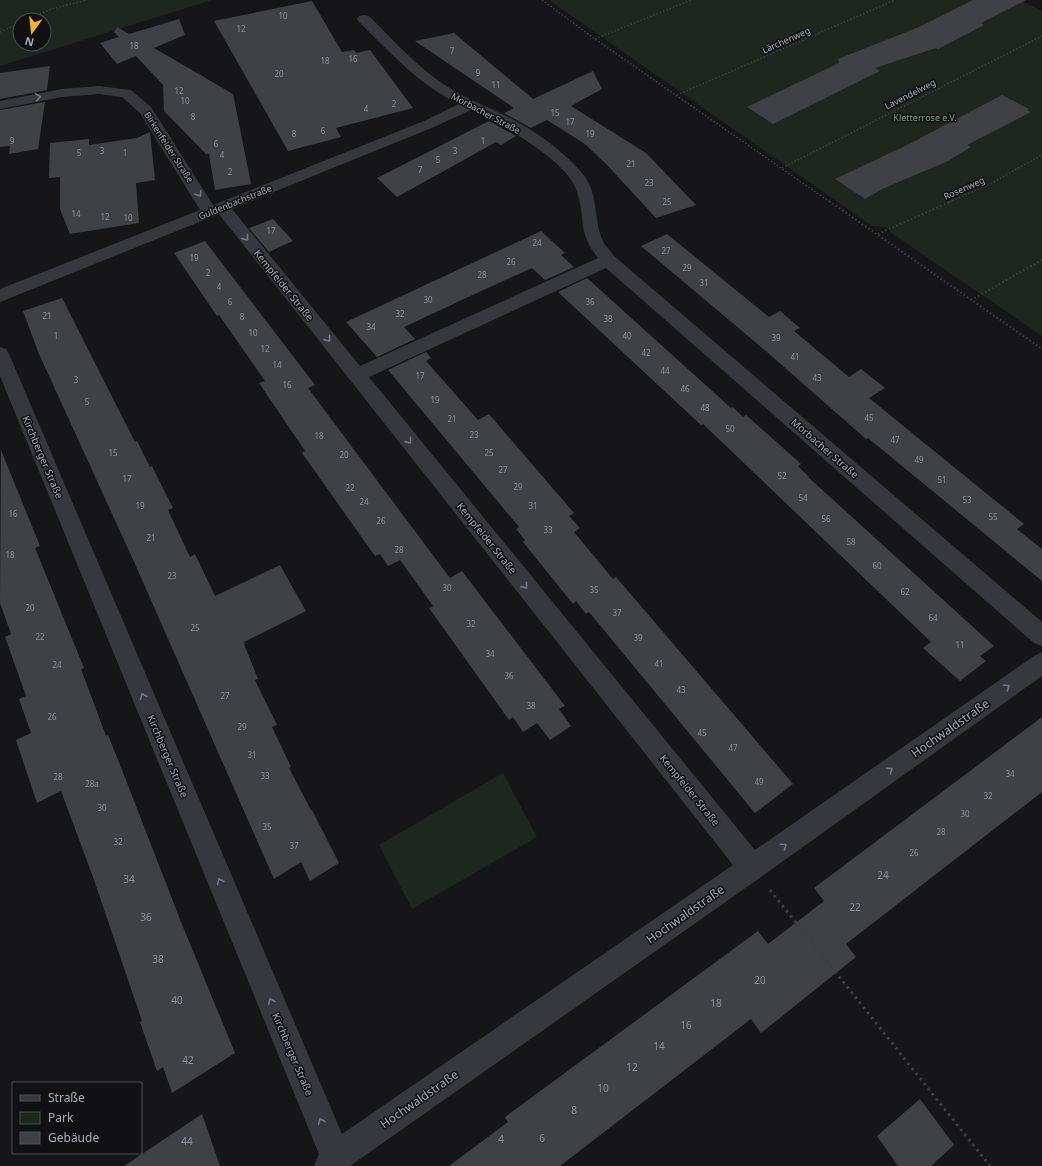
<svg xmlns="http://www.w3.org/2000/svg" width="1042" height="1166" font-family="'Noto Sans',sans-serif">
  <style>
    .green { fill: #1e261f; fill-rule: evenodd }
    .building { fill: #404145 }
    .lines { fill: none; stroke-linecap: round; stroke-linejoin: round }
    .path-far2 { stroke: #3d3f44; stroke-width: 1.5; stroke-dasharray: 1.5 2; stroke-linecap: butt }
    .path-far1 { stroke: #3d3f44; stroke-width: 2; stroke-dasharray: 1.5 2.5; stroke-linecap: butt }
    .path { stroke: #3d3f44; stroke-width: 3; stroke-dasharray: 2.5 4; stroke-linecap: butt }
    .minor { fill: #37383d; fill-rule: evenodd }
    .oneway { stroke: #757881 }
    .labels { text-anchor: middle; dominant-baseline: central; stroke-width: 3; stroke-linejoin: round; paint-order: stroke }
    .number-label { font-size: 8px; fill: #8e929b }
    .far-street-label { font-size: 9px; fill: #a8adb8; stroke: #111113 }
    .far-park-label { font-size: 9px; fill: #7fa381; stroke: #111113 }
    .street-label { font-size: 10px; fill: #a8adb8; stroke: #111113 }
    .near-number-label { font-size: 10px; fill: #8e929b }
    .near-street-label { font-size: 12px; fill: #a8adb8; stroke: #111113 }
  </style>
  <rect width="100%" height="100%" fill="#161618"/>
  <path class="green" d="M 0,0 L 212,0 L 0,66 ZM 20,20 L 44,20 L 44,44 L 20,44 Z
    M 549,0 L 1020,0 L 1042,11 L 1042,336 L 890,232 L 890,230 L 885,227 L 872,226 Z
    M 503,773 L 537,837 L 412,909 L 379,845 Z"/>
  <path class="building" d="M 973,0 L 1026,0 L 981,23 L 984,25 L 938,49 L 936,48 L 875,68 L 880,71 L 773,124 L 747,107 L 839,63 L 838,59 L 919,27 Z
    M 312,1 L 342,52 L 354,50 L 356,53 L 370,50 L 413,108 L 336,128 L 341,137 L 288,151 L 214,21 Z
    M 179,19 L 185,35 L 154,48 L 233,94 L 251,184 L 215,190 L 209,154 L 206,154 L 164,111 L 163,85 L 136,56 L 117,64 L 100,43 L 119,37 L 114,32 L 117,27 L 129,34 Z
    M 454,33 L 533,99 L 593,71 L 602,89 L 571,106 L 646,153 L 696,205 L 656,218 L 608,166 L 585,144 L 547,120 L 531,128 L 504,113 L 514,108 L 415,41 Z
    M 50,66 L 47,90 L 0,99 L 0,73 Z
    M 1002,95 L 1029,109 L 1027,110 L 1031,112 L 967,145 L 971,147 L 948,161 L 882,189 L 865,199 L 835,179 L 909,144 Z
    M 45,102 L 38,149 L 9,154 L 10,146 L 0,147 L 0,110 Z
    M 489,121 L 516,136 L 501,145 L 496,142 L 397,197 L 377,178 Z
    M 150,132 L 155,180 L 136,183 L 139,223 L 70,234 L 60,209 L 60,177 L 49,178 L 50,143 L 89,139 L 89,145 L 137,138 Z
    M 273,219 L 293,241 L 269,252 L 249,228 Z
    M 541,231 L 565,253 L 561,255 L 574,267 L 545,280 L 532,268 L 479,292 L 404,327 L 415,339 L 377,357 L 346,322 Z
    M 667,234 L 769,317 L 780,311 L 800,328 L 794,331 L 849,377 L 861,369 L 885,388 L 869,398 L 1024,524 L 1017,529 L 1042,549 L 1042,581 L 868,438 L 866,439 L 767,352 L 641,246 Z
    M 205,241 L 315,385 L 308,388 L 450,578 L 462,571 L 565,706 L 559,709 L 571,726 L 550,740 L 537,723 L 523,732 L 513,717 L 509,720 L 429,608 L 433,606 L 400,560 L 388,566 L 380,554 L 375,556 L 302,453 L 305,451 L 259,383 L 265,381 L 219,315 L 217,316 L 174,253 Z
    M 587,278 L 731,408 L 733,407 L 743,417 L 746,415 L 764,431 L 801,464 L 798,466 L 809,477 L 808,477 L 994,646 L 980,656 L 986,661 L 960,681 L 923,648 L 931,642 L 725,445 L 703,424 L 701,425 L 558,292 Z
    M 62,298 L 135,442 L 137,441 L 150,467 L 152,466 L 173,508 L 168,510 L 190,557 L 195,554 L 215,596 L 280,565 L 306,611 L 244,642 L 245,644 L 244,644 L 258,679 L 255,680 L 277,725 L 272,727 L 291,767 L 289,768 L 311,810 L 312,810 L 339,863 L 310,881 L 301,862 L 274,879 L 135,564 L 39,354 L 23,311 Z
    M 426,352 L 431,358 L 426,361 L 478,420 L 489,414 L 574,513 L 569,516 L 580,528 L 574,532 L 613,579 L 616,577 L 793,784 L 755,813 L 589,612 L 586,614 L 576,601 L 573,604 L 523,542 L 525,540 L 516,529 L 519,527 L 388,370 Z
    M 1,450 L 40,546 L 35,548 L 84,668 L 81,669 L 106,736 L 108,735 L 124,775 L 181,922 L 235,1053 L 172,1093 L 163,1067 L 157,1071 L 140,1022 L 142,1021 L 93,877 L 61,791 L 37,803 L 16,740 L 31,733 L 19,699 L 26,696 L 5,637 L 11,634 L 0,603 Z
    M 1042,717 L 1042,792 L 846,944 L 856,957 L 761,1033 L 751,1019 L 560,1166 L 449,1166 L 508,1122 L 505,1117 L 758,931 L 768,944 L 824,901 L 814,888 Z
    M 920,1099 L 954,1145 L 931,1166 L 898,1166 L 877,1136 Z
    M 202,1114 L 220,1166 L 124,1166 Z"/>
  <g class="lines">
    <path class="path-far2" d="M 542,0 L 595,39 L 830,202
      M 27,20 L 51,9 L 87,0
      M 0,32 L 20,23
      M 595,39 L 691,0
      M 677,95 L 895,0
      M 782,168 L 1042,36
      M 949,202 L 988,185 L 1042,155"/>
    <path class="path-far1" d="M 829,201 L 1042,349
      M 878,234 L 952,201
      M 971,300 L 1042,260"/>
    <path class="path" d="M 770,890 L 990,1166"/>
    <path class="minor" d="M 364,15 L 369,16 C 394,41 418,68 448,87 C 465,98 484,105 502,114 C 531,128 561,148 582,173 C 599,193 593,216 602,239 C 604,245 610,250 614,256 L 1042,622 L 1042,646 L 1034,643 L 606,268 L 369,377 L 755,850 L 1034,656 L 1042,652 L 1042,676 L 761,877 L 350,1166 L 314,1166 L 319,1154 L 0,376 L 0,347 L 6,349 L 9,354 L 342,1134 L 733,865 L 219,214 L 0,302 L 0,289 L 200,210 L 140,113 L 122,97 L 99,94 L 62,97 L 0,109 L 0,101 L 62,89 L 99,86 L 131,90 L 151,107 L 213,205 L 424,121 L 459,104 C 419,85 391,53 359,22 L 357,19 L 359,16 ZM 471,110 C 500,124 568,160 577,192 C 586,220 577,231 598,258 L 360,366 L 232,209 L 434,127 Z"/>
  </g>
  <defs><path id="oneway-chevron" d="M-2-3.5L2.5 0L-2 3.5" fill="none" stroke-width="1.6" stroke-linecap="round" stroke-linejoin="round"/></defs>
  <g class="oneway">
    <use href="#oneway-chevron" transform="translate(38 97) rotate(-10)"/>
    <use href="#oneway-chevron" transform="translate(199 194) rotate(58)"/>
    <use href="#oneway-chevron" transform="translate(246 238) rotate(51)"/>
    <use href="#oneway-chevron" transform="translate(328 339) rotate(51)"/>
    <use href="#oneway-chevron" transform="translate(409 441) rotate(51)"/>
    <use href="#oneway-chevron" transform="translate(525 586) rotate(51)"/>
    <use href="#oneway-chevron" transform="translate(1007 687) rotate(-35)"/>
    <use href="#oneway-chevron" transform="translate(143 696) rotate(-113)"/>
    <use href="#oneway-chevron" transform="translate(890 770) rotate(-35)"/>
    <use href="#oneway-chevron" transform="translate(784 846) rotate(-35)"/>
    <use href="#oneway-chevron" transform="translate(220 881) rotate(-113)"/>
    <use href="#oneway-chevron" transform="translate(271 1001) rotate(-113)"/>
    <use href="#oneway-chevron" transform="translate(321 1121) rotate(-113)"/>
  </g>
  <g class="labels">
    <g class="number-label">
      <text x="283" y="15">10</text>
      <text x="241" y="28">12</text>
      <text x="134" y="45">18</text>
      <text x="452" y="50">7</text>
      <text x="353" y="58">16</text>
      <text x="325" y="60">18</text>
      <text x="478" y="72">9</text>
      <text x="279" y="73">20</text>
      <text x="496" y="84">11</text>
      <text x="179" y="90">12</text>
      <text x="185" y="100">10</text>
      <text x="394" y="103">2</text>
      <text x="366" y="108">4</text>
      <text x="555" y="112">15</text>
      <text x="193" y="116">8</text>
      <text x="570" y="121">17</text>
      <text x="323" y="130">6</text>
      <text x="294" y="133">8</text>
      <text x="590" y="133">19</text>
      <text x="12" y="140">9</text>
      <text x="483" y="140">1</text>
      <text x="216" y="143">6</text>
      <text x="102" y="150">3</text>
      <text x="455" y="150">3</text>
      <text x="79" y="152">5</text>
      <text x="125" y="152">1</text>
      <text x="222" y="154">4</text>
      <text x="438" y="159">5</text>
      <text x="631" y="163">21</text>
      <text x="420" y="169">7</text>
      <text x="230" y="171">2</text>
      <text x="649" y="182">23</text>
      <text x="667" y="201">25</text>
      <text x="76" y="213">14</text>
      <text x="105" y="216">12</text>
      <text x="128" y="217">10</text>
      <text x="271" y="230">17</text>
      <text x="537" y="242">24</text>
      <text x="666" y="250">27</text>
      <text x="194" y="257">19</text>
      <text x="511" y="261">26</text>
      <text x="687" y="267">29</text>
      <text x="208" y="272">2</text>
      <text x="482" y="274">28</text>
      <text x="704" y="282">31</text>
      <text x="219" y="286">4</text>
      <text x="428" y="299">30</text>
      <text x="230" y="301">6</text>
      <text x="590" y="301">36</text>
      <text x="400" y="313">32</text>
      <text x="47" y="315">21</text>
      <text x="242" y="316">8</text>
      <text x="608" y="318">38</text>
      <text x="371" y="326">34</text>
      <text x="253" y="332">10</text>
      <text x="56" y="335">1</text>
      <text x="627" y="335">40</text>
      <text x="776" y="337">39</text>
      <text x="265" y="348">12</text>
      <text x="646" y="352">42</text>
      <text x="795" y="356">41</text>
      <text x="277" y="364">14</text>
      <text x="665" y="370">44</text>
      <text x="420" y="375">17</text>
      <text x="817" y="377">43</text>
      <text x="76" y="379">3</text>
      <text x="287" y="384">16</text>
      <text x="685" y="388">46</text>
      <text x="435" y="399">19</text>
      <text x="87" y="401">5</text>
      <text x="705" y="407">48</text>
      <text x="869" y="417">45</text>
      <text x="452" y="418">21</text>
      <text x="730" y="428">50</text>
      <text x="474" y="434">23</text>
      <text x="319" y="435">18</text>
      <text x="895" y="439">47</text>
      <text x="113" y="452">15</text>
      <text x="489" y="452">25</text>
      <text x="344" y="454">20</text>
      <text x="919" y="459">49</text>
      <text x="503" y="469">27</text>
      <text x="782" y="475">52</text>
      <text x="127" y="478">17</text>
      <text x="942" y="479">51</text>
      <text x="518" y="486">29</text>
      <text x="350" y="487">22</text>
      <text x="803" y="497">54</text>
      <text x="967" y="499">53</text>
      <text x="364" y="501">24</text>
      <text x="140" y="505">19</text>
      <text x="533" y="505">31</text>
      <text x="13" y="513">16</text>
      <text x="993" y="516">55</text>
      <text x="826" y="518">56</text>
      <text x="381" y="520">26</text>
      <text x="548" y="529">33</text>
      <text x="151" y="537">21</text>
      <text x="851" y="541">58</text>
      <text x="399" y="549">28</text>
      <text x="10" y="554">18</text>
      <text x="877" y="565">60</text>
      <text x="172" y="575">23</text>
      <text x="447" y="587">30</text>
      <text x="594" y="589">35</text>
      <text x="905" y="591">62</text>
      <text x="30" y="607">20</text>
      <text x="617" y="612">37</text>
      <text x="933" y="617">64</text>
      <text x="471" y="623">32</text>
      <text x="195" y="627">25</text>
      <text x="40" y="636">22</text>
      <text x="638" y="637">39</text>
      <text x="960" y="644">11</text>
      <text x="490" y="653">34</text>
      <text x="659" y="663">41</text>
      <text x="57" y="664">24</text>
      <text x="509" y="675">36</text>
      <text x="681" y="689">43</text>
      <text x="225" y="695">27</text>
      <text x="531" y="705">38</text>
      <text x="52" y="716">26</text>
      <text x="242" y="726">29</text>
      <text x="702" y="732">45</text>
      <text x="733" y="747">47</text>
      <text x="252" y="754">31</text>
      <text x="1010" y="773">34</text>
      <text x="265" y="775">33</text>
      <text x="58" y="776">28</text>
      <text x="759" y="781">49</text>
      <text x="92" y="783">28a</text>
      <text x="988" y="795">32</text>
      <text x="102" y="807">30</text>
      <text x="965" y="813">30</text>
      <text x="267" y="826">35</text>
      <text x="941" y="831">28</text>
      <text x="118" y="841">32</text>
      <text x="294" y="845">37</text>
      <text x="914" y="852">26</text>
    </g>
    <g class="far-street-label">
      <text transform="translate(786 40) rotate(-24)">Lärchenweg</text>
      <text transform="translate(910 94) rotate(-27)">Lavendelweg</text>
      <text transform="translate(486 113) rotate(28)">Morbacher Straße</text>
      <text transform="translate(169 147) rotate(57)">Birkenfelder Straße</text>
      <text transform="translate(964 188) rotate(-24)">Rosenweg</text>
      <text transform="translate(235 202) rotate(-22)">Guldenbachstraße</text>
    </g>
    <g class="far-park-label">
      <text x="925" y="117">Kletterrose e.V.</text>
    </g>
    <g class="street-label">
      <text transform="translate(284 285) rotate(51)">Kempfelder Straße</text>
      <text transform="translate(825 448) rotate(41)">Morbacher Straße</text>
      <text transform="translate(43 457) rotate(67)">Kirchberger Straße</text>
      <text transform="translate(487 538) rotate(51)">Kempfelder Straße</text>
      <text transform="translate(168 756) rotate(67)">Kirchberger Straße</text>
      <text transform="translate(690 790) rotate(51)">Kempfelder Straße</text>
      <text transform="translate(293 1054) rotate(67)">Kirchberger Straße</text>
    </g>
    <g class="near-number-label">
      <text x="883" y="875">24</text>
      <text x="129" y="879">34</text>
      <text x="855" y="907">22</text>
      <text x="146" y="917">36</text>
      <text x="158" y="959">38</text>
      <text x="760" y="980">20</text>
      <text x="177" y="1000">40</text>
      <text x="716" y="1003">18</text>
      <text x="686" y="1025">16</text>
      <text x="659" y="1046">14</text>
      <text x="188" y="1060">42</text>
      <text x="632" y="1067">12</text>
      <text x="603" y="1088">10</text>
      <text x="574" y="1110">8</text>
      <text x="542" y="1138">6</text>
      <text x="501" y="1139">4</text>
      <text x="187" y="1141">44</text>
    </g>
    <g class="near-street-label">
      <text transform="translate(950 728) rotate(-35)">Hochwaldstraße</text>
      <text transform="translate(685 914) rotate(-35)">Hochwaldstraße</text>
      <text transform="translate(419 1099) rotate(-35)">Hochwaldstraße</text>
    </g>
  </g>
  <rect x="12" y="1082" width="130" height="72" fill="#111113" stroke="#4d4f55"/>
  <rect x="20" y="1095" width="20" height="6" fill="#37383d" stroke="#4d4f55"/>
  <text x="48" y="1102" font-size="12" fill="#a8adb8">Straße</text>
  <rect x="20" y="1112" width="20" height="12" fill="#1e261f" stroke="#4d4f55"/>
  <text x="48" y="1122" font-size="12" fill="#a8adb8">Park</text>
  <rect x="20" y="1132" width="20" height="12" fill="#404145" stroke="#4d4f55"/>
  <text x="48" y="1142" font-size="12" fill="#a8adb8">Gebäude</text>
  <g transform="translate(32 32) rotate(195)"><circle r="19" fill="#111113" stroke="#4d4f55"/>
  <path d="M0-3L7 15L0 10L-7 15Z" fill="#f2b134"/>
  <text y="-6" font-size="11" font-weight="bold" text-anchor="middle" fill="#a8adb8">N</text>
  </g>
</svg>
